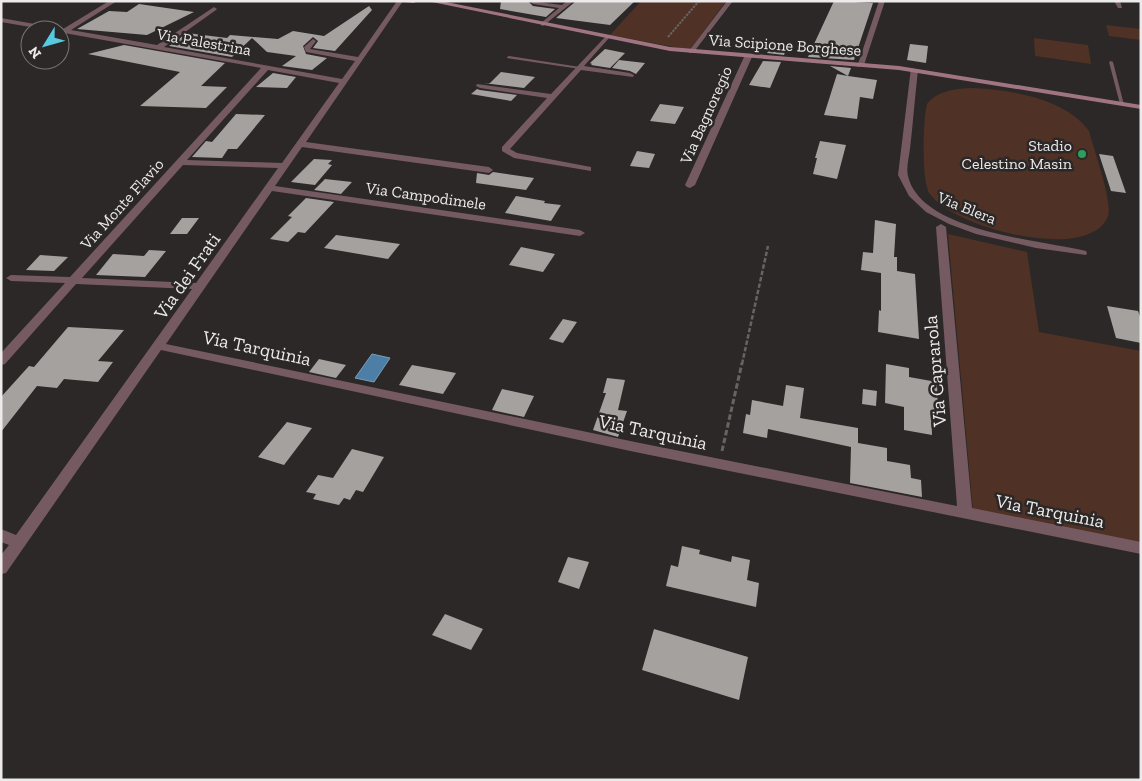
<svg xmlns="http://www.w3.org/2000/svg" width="1142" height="781" font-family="'Zilla Slab',serif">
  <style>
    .green { fill: #503125 }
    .water { fill: #4c7ea6; stroke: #7c9eba }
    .building { fill: #a5a19f }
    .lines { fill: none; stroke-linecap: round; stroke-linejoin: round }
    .path-far2 { stroke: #666362; stroke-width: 2; stroke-dasharray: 2.5 1; stroke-linecap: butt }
    .path-far1 { stroke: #666362; stroke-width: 2.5; stroke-dasharray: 4.5 2; stroke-linecap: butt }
    .path { stroke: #666362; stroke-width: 3; stroke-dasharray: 5.5 2.5; stroke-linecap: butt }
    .service { fill: #755a61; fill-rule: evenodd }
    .minor { fill: #755a61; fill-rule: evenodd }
    .secondary { fill: #a07581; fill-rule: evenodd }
    .leisure-dot { fill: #2e9e5b; stroke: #2b2827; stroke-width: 2 }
    .labels { text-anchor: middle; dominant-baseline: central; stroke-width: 5; stroke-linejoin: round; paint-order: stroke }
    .far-street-label { font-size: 16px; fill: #eceaea; stroke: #2b2827 }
    .far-poi-label { font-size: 16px; fill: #eceaea; stroke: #2b2827; text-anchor: end }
    .street-label { font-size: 19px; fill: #eceaea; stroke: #2b2827 }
  </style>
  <rect width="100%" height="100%" fill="#2b2827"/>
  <path class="green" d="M 641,1 L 726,1 L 690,50 L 610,35 Z
    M 1106,25 L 1141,29 L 1141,40 L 1109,36 Z
    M 1034,38 L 1088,45 L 1091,64 L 1035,56 Z
    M 970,88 C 1007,89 1066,98 1089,131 C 1093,147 1113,202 1108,216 C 1090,264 953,228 930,194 C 921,182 923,119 927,104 C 937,91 954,89 970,88 Z
    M 948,234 L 1027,252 L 1039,332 L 1141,351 L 1141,545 L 973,511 Z"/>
  <path class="water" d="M 372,354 L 390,358 L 374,382 L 355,378 Z"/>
  <path class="building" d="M 501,1 L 528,1 L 533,6 L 555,9 L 546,17 L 500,9 Z
    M 576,1 L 635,1 L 610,25 L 556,18 Z
    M 834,1 L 873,3 L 854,60 L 808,57 Z
    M 139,4 L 194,12 L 147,35 L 77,29 L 109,11 L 127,12 Z
    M 369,6 L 372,10 L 335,51 L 313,48 L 318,41 L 313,37 L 303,46 L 306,54 L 327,58 L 312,70 L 282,66 L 296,56 L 267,52 L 252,38 L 232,57 L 169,46 L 187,33 L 227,38 L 230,35 L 278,39 L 293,31 L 324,36 Z
    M 774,42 L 788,44 L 784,55 L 767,53 Z
    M 910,44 L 928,46 L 926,63 L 907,60 Z
    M 124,45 L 225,63 L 201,86 L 227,87 L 206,108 L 140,106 L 180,72 L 88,54 Z
    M 605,49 L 625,53 L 610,68 L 591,65 L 592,64 L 590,63 Z
    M 619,60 L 645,63 L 636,74 L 630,71 L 612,68 Z
    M 763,61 L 781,62 L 770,88 L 749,85 Z
    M 830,66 L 851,68 L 848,76 L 877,80 L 873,99 L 860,97 L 857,119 L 824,115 L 837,74 L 848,76 Z
    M 501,72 L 535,77 L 524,88 L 483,83 L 489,84 Z
    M 273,73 L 296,77 L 287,88 L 256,87 Z
    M 477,89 L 480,90 L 517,95 L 511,101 L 471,94 Z
    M 660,104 L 684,107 L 675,124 L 650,121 Z
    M 236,114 L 265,115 L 237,149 L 228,149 L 222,158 L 192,157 L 206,141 L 212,142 Z
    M 820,141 L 846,145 L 837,179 L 813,174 L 817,158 L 815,158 Z
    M 637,151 L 655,154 L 649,168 L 630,166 Z
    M 1099,154 L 1113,156 L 1126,193 L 1111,191 Z
    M 314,159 L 332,160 L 328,164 L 332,165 L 315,185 L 291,182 Z
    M 493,172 L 534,178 L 526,190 L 476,183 L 477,173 L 489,175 Z
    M 325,179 L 352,182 L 341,194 L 314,190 Z
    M 516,196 L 545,201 L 544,203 L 561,205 L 551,221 L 505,213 Z
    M 306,198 L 334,202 L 305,233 L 298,232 L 288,242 L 270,239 L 292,217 L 288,216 Z
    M 182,218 L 199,218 L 187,234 L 170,234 Z
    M 875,220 L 896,224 L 894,257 L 897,257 L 897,271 L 915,274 L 919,339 L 878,332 L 879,310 L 881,311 L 881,273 L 861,270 L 863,252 L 873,253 Z
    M 336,235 L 372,240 L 400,244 L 388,259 L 324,248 Z
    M 521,247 L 555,254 L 543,272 L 509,265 Z
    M 149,250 L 166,251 L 145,277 L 96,275 L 113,254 L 144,256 Z
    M 40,255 L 68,257 L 54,271 L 26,270 Z
    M 1107,306 L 1138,311 L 1141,319 L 1141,343 L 1116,338 Z
    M 563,319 L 577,322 L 563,343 L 549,339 Z
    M 68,327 L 124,330 L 98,361 L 113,362 L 98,382 L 64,379 L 57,388 L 37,386 L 1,432 L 1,397 L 29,366 L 34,367 Z
    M 319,359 L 346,365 L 336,378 L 309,372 Z
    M 886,364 L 909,368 L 909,377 L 937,382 L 938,414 L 931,412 L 932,435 L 904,430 L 904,407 L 885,403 Z
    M 412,365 L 456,373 L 443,394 L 399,385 Z
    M 607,378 L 625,380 L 618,410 L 627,411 L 618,437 L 593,430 L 606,393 L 603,393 Z
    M 786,385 L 804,388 L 800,418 L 858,428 L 858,443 L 887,448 L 887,461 L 910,465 L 911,478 L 921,480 L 922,497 L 850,483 L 851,447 L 768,429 L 767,438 L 743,433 L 746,414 L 750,415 L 752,400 L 783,406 Z
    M 502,389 L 534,396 L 524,417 L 492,410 Z
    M 863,389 L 877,391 L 876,406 L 862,404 Z
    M 287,422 L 312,428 L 284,465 L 258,457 Z
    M 352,449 L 384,457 L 363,492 L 356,490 L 350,500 L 344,498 L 339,505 L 313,499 L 316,494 L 306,492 L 318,475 L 333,478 Z
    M 682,546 L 700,550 L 699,554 L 731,562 L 732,556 L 750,560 L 747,580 L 759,583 L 756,607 L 666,586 L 671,565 L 678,567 Z
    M 568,557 L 589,562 L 579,589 L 558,582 Z
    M 445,614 L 483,629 L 471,650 L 432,635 Z
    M 654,629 L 748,657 L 739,700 L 642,670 Z"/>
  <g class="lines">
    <path class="path-far2" d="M 668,37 L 699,1"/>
    <path class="path-far1" d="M 742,364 L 768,246"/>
    <path class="path" d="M 722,451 L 742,363"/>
    <path class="service" d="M 509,56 L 580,67 L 582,68 L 580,69 L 507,58 L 507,57 Z
      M 1111,61 L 1113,62 L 1124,105 L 1120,104 L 1109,62 Z"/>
    <path class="minor" d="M 109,1 L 117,1 L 71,30 L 157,45 L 214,7 L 217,9 L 216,10 L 164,47 L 342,79 L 355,61 L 306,52 L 304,47 L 313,39 L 316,41 L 310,49 L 358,57 L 397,1 L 403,1 L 306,142 L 489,167 L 493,170 L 489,173 L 302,147 L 275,186 L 580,230 L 585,233 L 580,236 L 272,191 L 166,344 L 635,442 L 957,506 L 936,227 L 941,224 L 946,227 L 972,508 L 1141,542 L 1141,554 L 635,452 L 161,350 L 6,573 L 1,574 L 1,555 L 9,545 L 1,542 L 1,529 L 16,535 L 192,289 L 76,284 L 5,364 L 1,365 L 1,353 L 65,283 L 11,281 L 6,278 L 11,275 L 70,277 L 261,68 L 64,33 L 60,32 L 60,30 L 48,30 L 1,22 L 1,18 L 63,29 ZM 268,70 L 339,83 L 282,163 L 187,160 ZM 183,165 L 278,168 L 196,283 L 82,278 Z
      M 530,1 L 562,5 L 567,1 L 574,1 L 543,26 L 541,25 L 541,23 L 559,8 L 533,4 Z
      M 727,1 L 733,1 L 693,53 L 689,53 L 689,51 Z
      M 879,1 L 885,1 L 864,65 L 857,67 Z
      M 1114,1 L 1120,1 L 1122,8 L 1118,8 Z
      M 607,35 L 610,37 L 609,38 L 584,66 L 630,73 L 634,75 L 633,77 L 581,70 L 510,149 L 517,153 L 591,167 L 591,171 L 514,158 L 502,151 L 502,147 L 547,98 L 480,88 L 476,86 L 477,84 L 551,94 Z
      M 745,55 L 752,57 L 695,185 L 690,188 L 687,187 L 685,185 Z
      M 911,68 L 918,70 C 915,96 913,123 910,149 C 909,157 906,168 908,176 C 921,232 1040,240 1086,251 L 1087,253 L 1086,255 L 1036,248 L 976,234 L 949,224 L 926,212 L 909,196 L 898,175 Z"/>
    <path class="secondary" d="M 394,1 L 417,1 L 414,3 Z
      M 427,1 L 441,1 L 670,47 L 899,66 L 1141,105 L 1141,109 L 899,70 L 670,51 Z"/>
  </g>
  <circle class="leisure-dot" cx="1082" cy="154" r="5"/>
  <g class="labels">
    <g class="far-street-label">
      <text transform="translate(204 42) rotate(10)">Via Palestrina</text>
      <text transform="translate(785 45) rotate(4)">Via Scipione Borghese</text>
      <text transform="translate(706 115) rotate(-66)">Via Bagnoregio</text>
      <text transform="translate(426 196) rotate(8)">Via Campodimele</text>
      <text transform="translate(122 204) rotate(-48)">Via Monte Flavio</text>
      <text transform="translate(967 208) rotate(22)">Via Blera</text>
    </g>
    <g class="far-poi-label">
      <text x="1072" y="145">Stadio<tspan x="1072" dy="18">Celestino Masin</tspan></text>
    </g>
    <g class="street-label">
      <text transform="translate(187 276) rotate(-55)">Via dei Frati</text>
      <text transform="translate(257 348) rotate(12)">Via Tarquinia</text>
      <text transform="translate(935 371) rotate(-95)">Via Caprarola</text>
      <text transform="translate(653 432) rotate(12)">Via Tarquinia</text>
      <text transform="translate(1050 511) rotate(11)">Via Tarquinia</text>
    </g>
  </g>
  <rect width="1142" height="781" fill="none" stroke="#eceaea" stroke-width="5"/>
  <g transform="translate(45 45) rotate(233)"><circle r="24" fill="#2b2827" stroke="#787675"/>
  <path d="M0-4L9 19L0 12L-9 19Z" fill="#55cae0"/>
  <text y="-8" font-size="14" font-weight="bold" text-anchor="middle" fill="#eceaea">N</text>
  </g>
</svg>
